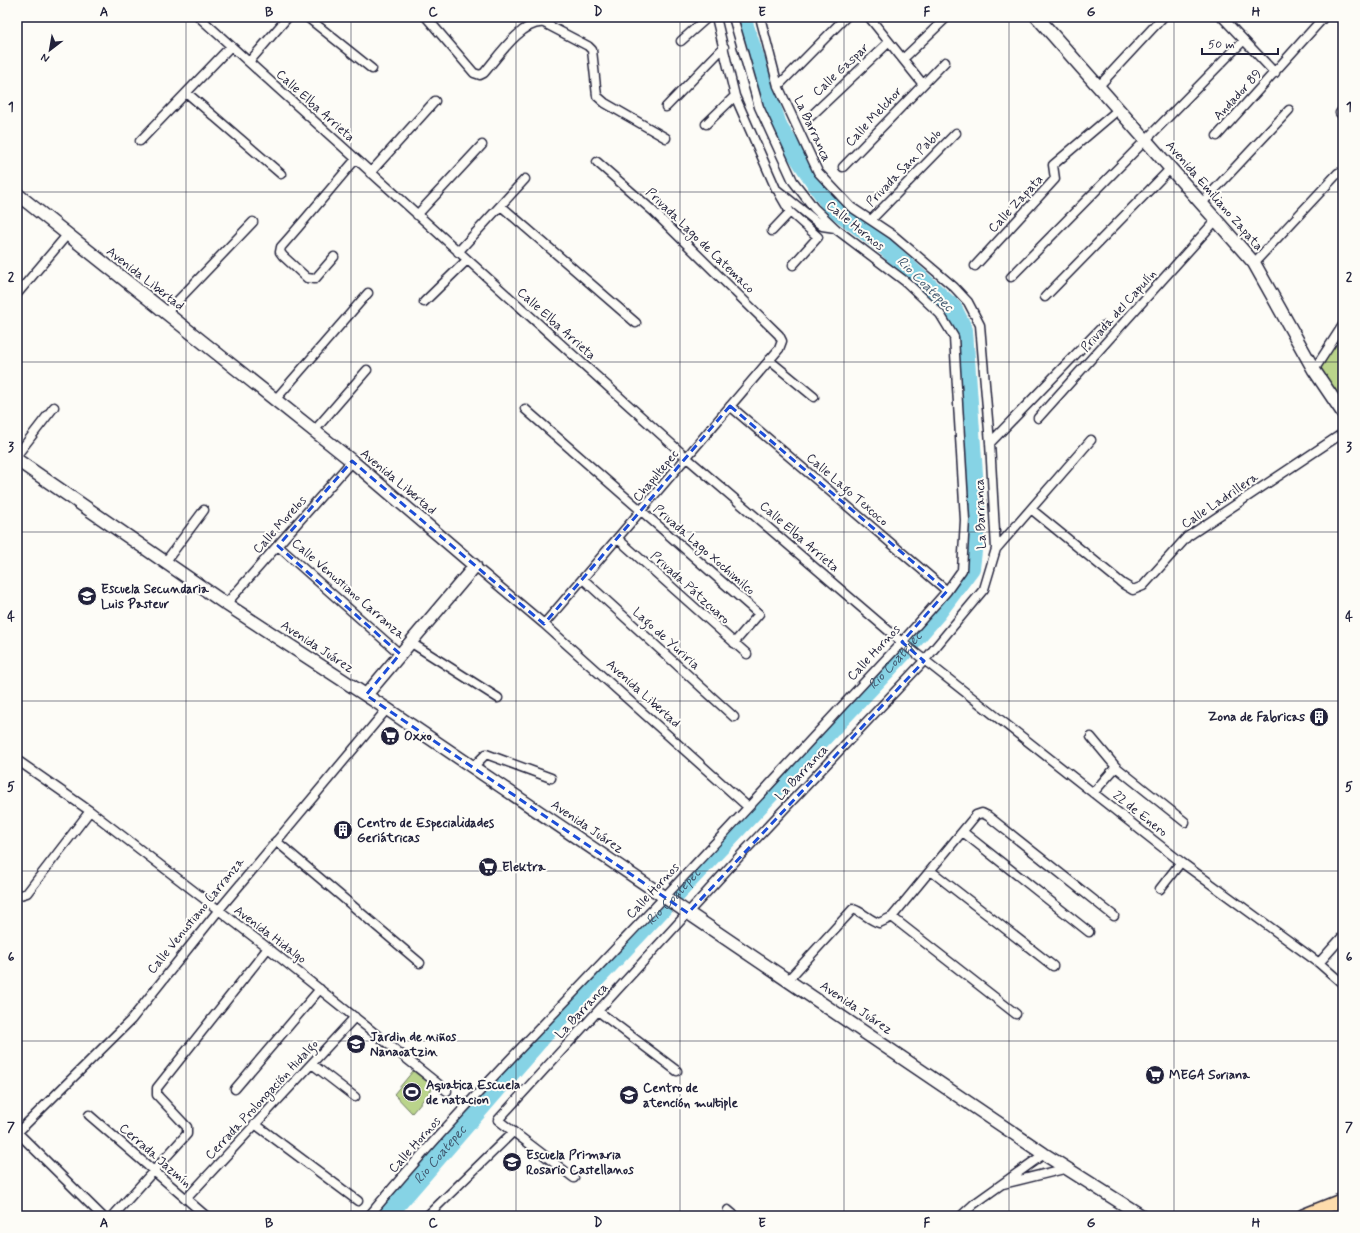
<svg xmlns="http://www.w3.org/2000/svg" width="1360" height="1233" font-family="Mynerve,sans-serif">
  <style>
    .green { fill: #bad48b; stroke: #6e7b63 }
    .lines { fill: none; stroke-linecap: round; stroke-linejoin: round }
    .river { stroke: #86d3e5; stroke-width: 18 }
    .street-casing { stroke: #22223b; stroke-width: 11 }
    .secondary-casing { stroke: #22223b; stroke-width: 15 }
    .primary-casing { stroke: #22223b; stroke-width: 16 }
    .street { stroke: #fdfcf7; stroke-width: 8 }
    .secondary { stroke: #fdfcf7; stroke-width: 12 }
    .primary { stroke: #fddcac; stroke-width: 13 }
    .marked { fill: none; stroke: #1d4ed8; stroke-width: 3; stroke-dasharray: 8 5; stroke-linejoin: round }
    .grid { fill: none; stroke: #22223b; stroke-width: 1; stroke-opacity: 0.55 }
    .labels { text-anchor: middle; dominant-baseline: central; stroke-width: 4; stroke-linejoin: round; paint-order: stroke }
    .street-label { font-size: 13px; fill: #22223b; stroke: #fdfcf7 }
    .poi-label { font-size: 13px; font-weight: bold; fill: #22223b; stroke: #fdfcf7; text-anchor: start }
    .water-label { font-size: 14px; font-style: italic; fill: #40576e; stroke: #fdfcf7 }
    .neatline { fill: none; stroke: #22223b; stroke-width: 1.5 }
    .grid-label { font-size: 13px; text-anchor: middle; font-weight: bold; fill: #22223b }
  </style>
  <rect width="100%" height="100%" fill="#fdfcf7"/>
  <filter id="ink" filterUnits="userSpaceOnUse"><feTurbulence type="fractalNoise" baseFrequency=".025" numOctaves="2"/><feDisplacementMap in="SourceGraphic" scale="8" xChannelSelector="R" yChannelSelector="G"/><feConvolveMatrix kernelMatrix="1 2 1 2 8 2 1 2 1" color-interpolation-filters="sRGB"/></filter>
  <g filter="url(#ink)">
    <path class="green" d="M 1343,330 L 1343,410 L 1320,366 Z
      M 413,1071 L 434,1087 L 412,1113 L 394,1094 Z"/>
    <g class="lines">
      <path class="river" id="s1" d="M 387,1216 L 549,1029 L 901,655 L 939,611 L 971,568 L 977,518 L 964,330 L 953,308 L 881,243 L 830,205 L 779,128 L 742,17"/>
      <g class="street-casing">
        <path id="street" d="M 199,17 L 687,458 L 904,644 L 1181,862 L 1319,963 L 1343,984
          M 307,17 L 372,69
          M 426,17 L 474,73 L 480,75 L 484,73 C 497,58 522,20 544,23 L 588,46 L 592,50 L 597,96 L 605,103 L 666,138
          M 716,17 L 735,96 L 776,189 L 822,226 L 835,228
          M 869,17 L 922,83
          M 1222,17 L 1275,73
          M 681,41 L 708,17
          M 903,59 L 947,17
          M 249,62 L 288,17
          M 778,86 L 846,17
          M 1098,87 L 1163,17
          M 187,93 L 281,174
          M 666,107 L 724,47
          M 1340,113 L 1343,109
          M 811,116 L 889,42
          M 706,124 L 735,96
          M 1217,136 L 1324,17
          M 140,141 L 231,46
          M 843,167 L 945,62
          M 370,173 L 435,101
          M 779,193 L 790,212 L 818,237 L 793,265
          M 1202,203 L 1289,110
          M 501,206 L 636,323
          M 417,215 L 482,145
          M 871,220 L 956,133
          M 772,231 L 790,212
          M 458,252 L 525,179
          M 334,257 L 315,279 L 307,278 L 283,256 L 280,252 L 281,247 C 307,218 331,188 356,159
          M 1254,263 L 1338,173
          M 975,266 L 1055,179 L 1053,165 L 1119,109
          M 1011,277 L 1243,41
          M 17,294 L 67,235
          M 1045,297 L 1171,168
          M 424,302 L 467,260
          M 166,313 L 253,222
          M 769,360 L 814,397
          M 1314,370 L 1343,325
          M 275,400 L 368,293
          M 730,406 L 947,591
          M 525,409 L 759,614 L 734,643
          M 1038,418 L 1217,219
          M 314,431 L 367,370
          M 990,443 L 1103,326
          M 17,455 L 54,407
          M 1031,509 L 1123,584 L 1133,590 L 1143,586 L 1187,537 L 1343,433
          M 618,539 L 747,654
          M 278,546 L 400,654
          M 996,549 L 1091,440
          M 166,561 L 204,510
          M 475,566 L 544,624 L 748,807
          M 583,579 L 734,717
          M 226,604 L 352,461
          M 544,624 L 779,349 L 782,341 L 779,335 L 653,211 L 597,162
          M 410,642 L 498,698
          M 1091,737 L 1116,767
          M 17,760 L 90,811 L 268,948 L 447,1091
          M 473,767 L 486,754 L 551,778
          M 1093,793 L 1116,767 L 1185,822
          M 963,832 L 1089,932
          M 276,841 L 420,963
          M 931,871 L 1053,966
          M 1160,889 L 1181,862
          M 17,896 L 27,893 L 90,811
          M 892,917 L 1016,1014
          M 1319,963 L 1343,936
          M 789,979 L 853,909 C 863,912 869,920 879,923 L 892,917 L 976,815 L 982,813 L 988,816 L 1114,916
          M 598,1011 L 677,1071
          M 312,1064 L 355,1097
          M 235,1089 L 320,989
          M 89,1115 L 206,1216
          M 255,1124 L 358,1201
          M 17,1132 L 102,1216
          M 18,1132 L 131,1020 L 218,911 L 387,709
          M 574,1178 L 498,1120 L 738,858 L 924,661 L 984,589 L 996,549 L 990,443 L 980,325 L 968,302 L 954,287 L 893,235 L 851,207 L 818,172 L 778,86 L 760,17
          M 1003,1184 L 1068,1168
          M 186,1199 L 355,1017
          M 728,1210 L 735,1216
          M 113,1216 L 187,1134 L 187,1127 L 157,1095 L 157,1088 L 268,948
          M 369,1216 C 447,1122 533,1036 617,947 C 713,847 807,743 902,642 L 947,591 L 962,570 L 965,520 L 954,337 L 940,314 L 906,282 L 836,229 L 814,208 L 793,181 L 759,107 L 733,17
          M 427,1216 L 513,1132
          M 961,1216 L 974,1204 L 1044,1154"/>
      </g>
      <g class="secondary-casing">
        <path id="secondary" d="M 1037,17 L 1254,263 L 1314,370 L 1343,413
          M 17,194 L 352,461 L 475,566 L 366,695
          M 17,460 L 226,604 L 387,709 L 1044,1154 L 1142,1216"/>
      </g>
      <g class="primary-casing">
        <path id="primary" d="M 1303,1216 L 1343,1200"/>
      </g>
      <use href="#street" class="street"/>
      <use href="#secondary" class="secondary"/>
      <use href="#primary" class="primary"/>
    </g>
  </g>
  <path class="marked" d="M 730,406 L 947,591 L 902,642 L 924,661 L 688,913 L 366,695 L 400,654 L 278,546 L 352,461 L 544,624 Z"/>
  <path class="grid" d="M 186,17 L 186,1216M 351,17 L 351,1216M 516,17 L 516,1216M 680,17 L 680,1216M 844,17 L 844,1216M 1009,17 L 1009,1216M 1174,17 L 1174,1216M 17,192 L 1343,192M 17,362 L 1343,362M 17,532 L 1343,532M 17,701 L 1343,701M 17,871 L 1343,871M 17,1041 L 1343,1041"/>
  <defs>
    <g id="school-disc" transform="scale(1)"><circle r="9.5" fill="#22223b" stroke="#fdfcf7"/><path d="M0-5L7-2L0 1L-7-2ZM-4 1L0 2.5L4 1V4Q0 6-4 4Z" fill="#fff"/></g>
    <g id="building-disc" transform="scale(1)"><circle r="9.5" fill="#22223b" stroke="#fdfcf7"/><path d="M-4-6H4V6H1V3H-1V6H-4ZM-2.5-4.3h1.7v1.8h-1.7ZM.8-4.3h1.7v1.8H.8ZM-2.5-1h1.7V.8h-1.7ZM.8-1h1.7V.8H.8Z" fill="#fff"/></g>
    <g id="supermarket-disc" transform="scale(1)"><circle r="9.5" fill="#22223b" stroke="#fdfcf7"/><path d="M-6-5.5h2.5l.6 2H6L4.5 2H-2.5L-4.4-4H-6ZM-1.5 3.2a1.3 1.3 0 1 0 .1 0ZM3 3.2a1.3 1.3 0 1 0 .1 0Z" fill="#fff"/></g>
    <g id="stadium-disc" transform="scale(1)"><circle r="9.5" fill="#22223b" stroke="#fdfcf7"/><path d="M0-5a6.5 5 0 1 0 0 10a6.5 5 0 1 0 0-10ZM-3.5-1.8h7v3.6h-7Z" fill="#fff"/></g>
  </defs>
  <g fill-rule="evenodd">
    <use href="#school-disc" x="87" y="596"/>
    <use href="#building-disc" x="1319" y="717"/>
    <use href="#supermarket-disc" x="390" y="736"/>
    <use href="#building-disc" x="343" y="830"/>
    <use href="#supermarket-disc" x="488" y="867"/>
    <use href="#school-disc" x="356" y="1044"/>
    <use href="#supermarket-disc" x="1155" y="1075"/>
    <use href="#stadium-disc" x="412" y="1092"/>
    <use href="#school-disc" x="629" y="1095"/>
    <use href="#school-disc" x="512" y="1162"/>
  </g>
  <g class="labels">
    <g class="street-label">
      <text transform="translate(841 70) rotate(-43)">Calle Gaspar</text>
      <text transform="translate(1238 95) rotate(-47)">Andador 89</text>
      <text transform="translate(315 106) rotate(42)">Calle Elba Arrieta</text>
      <text transform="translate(874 117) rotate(-47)">Calle Melchor</text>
      <text transform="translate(812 129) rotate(65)">La Barranca</text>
      <text transform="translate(904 168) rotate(-46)">Privada San Pablo</text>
      <text transform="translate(1214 196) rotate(49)">Avenida Emiliano Zapata</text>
      <text transform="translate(1016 204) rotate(-47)">Calle Zapata</text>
      <text transform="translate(855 226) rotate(39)">Calle Hornos</text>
      <text transform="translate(700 241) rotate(44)">Privada Lago de Catemaco</text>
      <text transform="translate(145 279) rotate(38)">Avenida Libertad</text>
      <text transform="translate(1119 311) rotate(-48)">Privada del Capulín</text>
      <text transform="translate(556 324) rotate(42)">Calle Elba Arrieta</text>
      <text transform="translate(656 476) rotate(-50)">Chapultepec</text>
      <text transform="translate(398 482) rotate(40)">Avenida Libertad</text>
      <text transform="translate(847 490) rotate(41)">Calle Lago Texcoco</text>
      <text transform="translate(1220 501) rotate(-34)">Calle Ladrillera</text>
      <text transform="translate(981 514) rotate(-92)">La Barranca</text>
      <text transform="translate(280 525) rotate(-48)">Calle Morelos</text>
      <text transform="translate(799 537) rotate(41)">Calle Elba Arrieta</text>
      <text transform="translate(704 550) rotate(41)">Privada Lago Xochimilco</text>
      <text transform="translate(690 588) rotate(42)">Privada Pátzcuaro</text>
      <text transform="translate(348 589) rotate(41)">Calle Venustiano Carranza</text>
      <text transform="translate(666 639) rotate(42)">Lago de Yuriria</text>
      <text transform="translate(317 647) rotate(33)">Avenida Juárez</text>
      <text transform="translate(874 653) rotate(-47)">Calle Hornos</text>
      <text transform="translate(643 694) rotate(42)">Avenida Libertad</text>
      <text transform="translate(802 773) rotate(-47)">La Barranca</text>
      <text transform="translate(1140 814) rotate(38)">22 de Enero</text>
      <text transform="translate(587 827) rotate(34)">Avenida Juárez</text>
      <text transform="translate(653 891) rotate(-47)">Calle Hornos</text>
      <text transform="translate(196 916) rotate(-51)">Calle Venustiano Carranza</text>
      <text transform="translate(270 935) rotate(37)">Avenida Hidalgo</text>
      <text transform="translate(856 1008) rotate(34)">Avenida Juárez</text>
      <text transform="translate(582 1011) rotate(-47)">La Barranca</text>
      <text transform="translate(262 1100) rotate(-47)">Cerrada Prolongación Hidalgo</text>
      <text transform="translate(415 1145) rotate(-48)">Calle Hornos</text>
      <text transform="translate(155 1156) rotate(41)">Cerrada Jazmín</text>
    </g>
    <g class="poi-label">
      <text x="101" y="589">Escuela Secundaria<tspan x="101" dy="15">Luis Pasteur</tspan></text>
      <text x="1305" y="717" text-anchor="end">Zona de Fabricas</text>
      <text x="404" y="736">Oxxo</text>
      <text x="357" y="823">Centro de Especialidades<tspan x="357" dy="15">Geriátricas</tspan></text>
      <text x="502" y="867">Elektra</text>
      <text x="370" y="1037">Jardin de niños<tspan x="370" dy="15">Nanaoatzin</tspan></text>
      <text x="1169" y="1075">MEGA Soriana</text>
      <text x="426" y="1085">Aquatica Escuela<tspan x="426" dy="15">de natacion</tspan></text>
      <text x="643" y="1088">Centro de<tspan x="643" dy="15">atención multiple</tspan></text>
      <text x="526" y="1155">Escuela Primaria<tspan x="526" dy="15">Rosario Castellanos</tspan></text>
    </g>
    <g class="water-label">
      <text transform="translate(925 284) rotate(44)">Rio Coatepec</text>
      <text stroke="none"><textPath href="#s1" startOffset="753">Rio Coatepec</textPath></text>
      <text stroke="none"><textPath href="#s1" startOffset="429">Rio Coatepec</textPath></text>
      <text stroke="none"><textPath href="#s1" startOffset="81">Rio Coatepec</textPath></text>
    </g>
  </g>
  <rect width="1360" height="1233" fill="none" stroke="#fdfcf7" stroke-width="44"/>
  <g transform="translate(50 50) rotate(211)" stroke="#fdfcf7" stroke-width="3" paint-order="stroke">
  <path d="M0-3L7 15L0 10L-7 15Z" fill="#22223b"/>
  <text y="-6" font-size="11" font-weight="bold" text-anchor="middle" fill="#22223b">N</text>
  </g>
  <path d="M1202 48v6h76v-6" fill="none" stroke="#22223b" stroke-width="2"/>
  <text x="1208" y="48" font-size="12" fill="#22223b" stroke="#fdfcf7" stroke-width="3" paint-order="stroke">50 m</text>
  <rect x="22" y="22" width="1316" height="1189" class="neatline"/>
  <g class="grid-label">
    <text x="104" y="16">A</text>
    <text x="269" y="16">B</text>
    <text x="433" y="16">C</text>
    <text x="598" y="16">D</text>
    <text x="762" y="16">E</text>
    <text x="927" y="16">F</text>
    <text x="1091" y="16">G</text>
    <text x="1256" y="16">H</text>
    <text x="11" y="111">1</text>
    <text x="1349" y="111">1</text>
    <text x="11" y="281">2</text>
    <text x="1349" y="281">2</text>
    <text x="11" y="451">3</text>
    <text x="1349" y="451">3</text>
    <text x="11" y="621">4</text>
    <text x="1349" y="621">4</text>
    <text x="11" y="791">5</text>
    <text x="1349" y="791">5</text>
    <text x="11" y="961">6</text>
    <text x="1349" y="961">6</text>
    <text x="11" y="1131">7</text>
    <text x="1349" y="1131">7</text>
    <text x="104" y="1227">A</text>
    <text x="269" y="1227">B</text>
    <text x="433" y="1227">C</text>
    <text x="598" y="1227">D</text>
    <text x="762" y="1227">E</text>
    <text x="927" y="1227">F</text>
    <text x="1091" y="1227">G</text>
    <text x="1256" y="1227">H</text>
  </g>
</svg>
